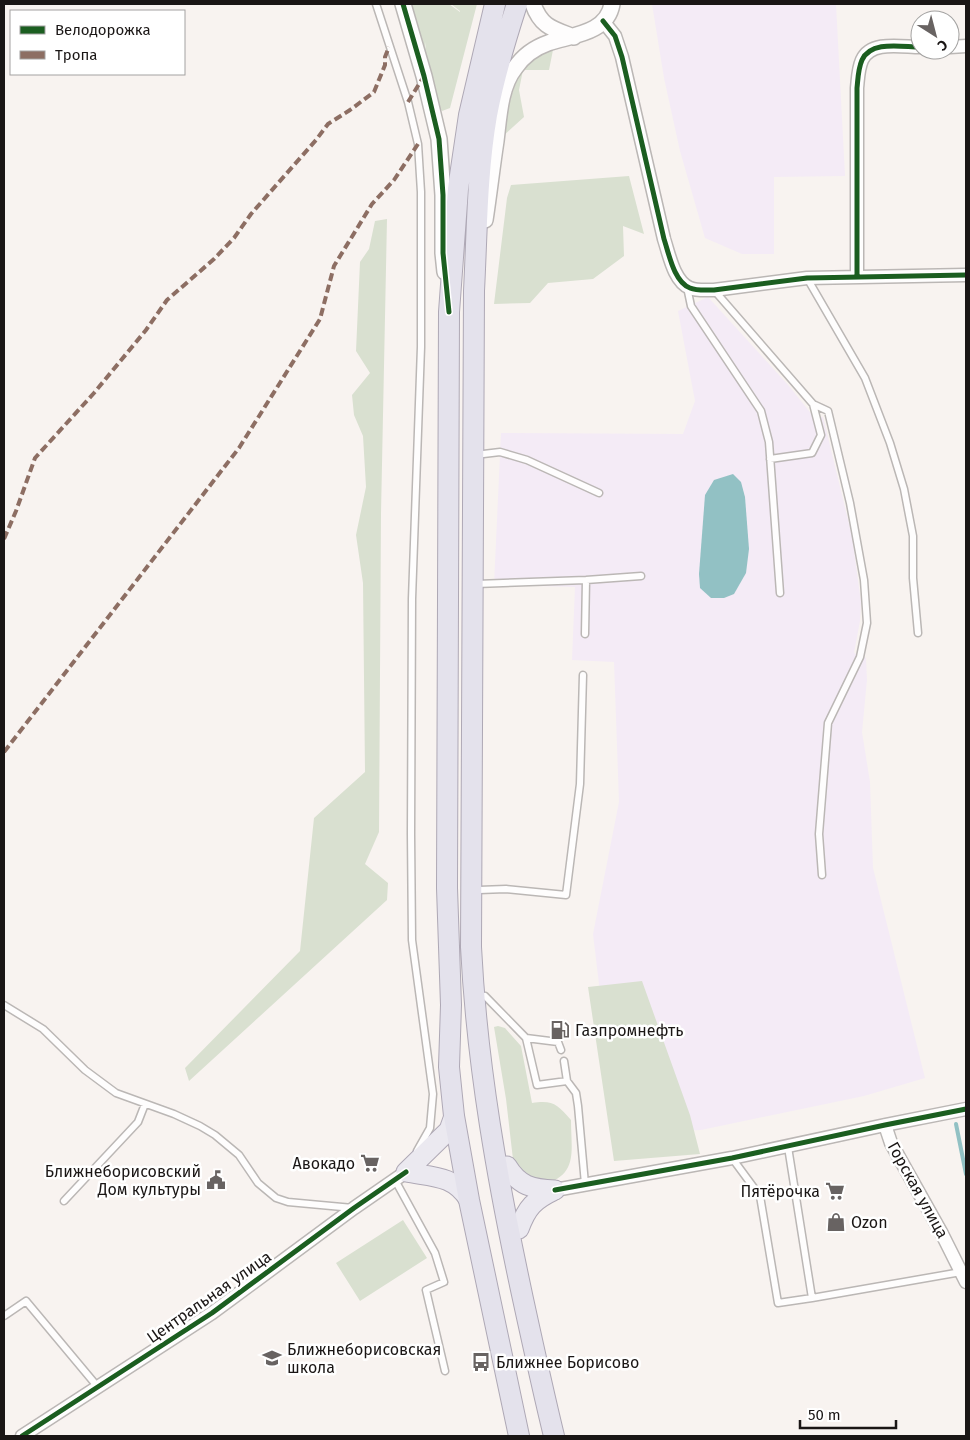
<svg xmlns="http://www.w3.org/2000/svg" width="970" height="1440" font-family="'Fira Sans',sans-serif">
  <style>
    .industrial { fill: #f4ebf6 }
    .green { fill: #d9e0d0 }
    .water { fill: #92c1c4 }
    .lines { fill: none; stroke-linecap: round; stroke-linejoin: round }
    .stream { stroke: #92c1c4; stroke-width: 4 }
    .service-casing { stroke: #bbb7b5; stroke-width: 9 }
    .minor-casing { stroke: #bbb7b5; stroke-width: 15 }
    .tertiary-casing { stroke: #bbb7b5; stroke-width: 18 }
    .primary-casing { stroke: #aea8b5; stroke-width: 21 }
    .trunk-casing { stroke: #aea8b5; stroke-width: 22 }
    .service { stroke: #fefdfd; stroke-width: 6 }
    .minor { stroke: #fefdfd; stroke-width: 12 }
    .tertiary { stroke: #fefdfd; stroke-width: 15 }
    .primary { stroke: #ebe9f0; stroke-width: 19 }
    .trunk { stroke: #e4e2ec; stroke-width: 20 }
    .quiet { stroke: #8d6e63; stroke-width: 4; stroke-dasharray: 8 4; stroke-linecap: butt }
    .cycleway-casing { stroke: #fff; stroke-width: 8 }
    .cycleway { stroke: #1b5e20; stroke-width: 5 }
    .labels { text-anchor: middle; dominant-baseline: central; stroke-width: 5; stroke-linejoin: round; paint-order: stroke }
    .poi-label { font-size: 16px; fill: #1a1615; stroke: #fff; text-anchor: start }
    .street-label { font-size: 16px; fill: #1a1615; stroke: #fff }
  </style>
  <rect width="100%" height="100%" fill="#f8f3f0"/>
  <path class="industrial" d="M 652,4 L 836,4 L 845,176 L 774,177 L 774,254 L 742,254 L 705,238 L 680,151 L 664,78 Z
    M 708,297 L 789,386 L 813,416 L 823,417 L 852,536 L 861,602 L 860,621 L 854,653 L 866,658 L 867,680 L 862,732 L 870,782 L 873,868 L 925,1078 L 864,1096 L 701,1130 L 617,1134 L 593,934 L 619,802 L 614,662 L 572,660 L 575,587 L 494,585 L 501,433 L 683,434 L 695,401 L 678,311 Z"/>
  <path class="green" d="M 405,4 L 449,4 L 460,12 L 460,11 L 451,4 L 477,4 L 450,108 L 442,111 L 438,105 L 424,57 L 426,42 L 422,58 Z
    M 546,50 L 553,50 L 549,70 L 523,70 L 519,90 L 524,117 L 502,137 C 510,104 512,67 546,50 Z
    M 629,176 L 644,234 L 623,226 L 624,256 L 593,279 L 548,283 L 530,303 L 494,304 L 507,198 L 511,185 Z
    M 387,219 L 381,514 L 379,832 L 365,864 L 388,883 L 387,900 L 189,1081 L 185,1068 L 300,951 L 314,818 L 365,772 L 363,583 L 356,535 L 366,487 L 363,436 L 354,415 L 352,395 L 370,373 L 356,351 L 360,262 L 369,249 L 375,221 Z
    M 642,981 L 690,1115 L 700,1154 L 614,1161 L 588,987 Z
    M 498,1026 L 505,1028 L 521,1046 L 532,1103 C 553,1100 557,1104 571,1120 C 571,1151 579,1175 542,1185 L 514,1168 L 506,1099 L 494,1027 Z
    M 403,1220 L 427,1258 L 360,1301 L 336,1263 Z"/>
  <path class="water" d="M 733,474 L 741,482 L 745,497 L 749,549 L 746,573 L 734,594 L 724,598 L 711,598 L 700,588 L 699,574 L 705,495 L 714,480 Z"/>
  <g class="lines">
    <path class="stream" d="M 956,1124 L 966,1174"/>
    <g class="service-casing">
      <path id="service" d="M 376,4 L 408,102 L 418,144 L 421,192 L 421,347 L 412,599 L 411,834 L 412,940 L 433,1094 L 430,1128 L 417,1151
        M 807,278 L 865,378 L 890,443 L 904,489 L 913,536 L 913,578 L 918,633
        M 687,287 L 691,306 L 761,411 L 769,442 L 780,593
        M 714,290 L 813,404 L 828,411 L 850,503 L 864,580 L 867,623 L 860,657 L 828,723 L 819,834 L 822,875
        M 475,455 L 500,452 L 527,460 L 599,493
        M 770,459 L 812,453 L 821,435 L 813,404
        M 476,584 L 586,580 L 641,576
        M 585,634 L 586,580
        M 479,890 L 506,889 L 566,895 L 580,784 L 583,675
        M 485,996 L 526,1038 L 558,1042 L 561,1050
        M 4,1005 L 43,1029 L 85,1070 L 116,1093 L 174,1114 L 200,1126 L 215,1135 L 239,1155 L 258,1183 L 276,1198 L 288,1202 L 353,1208
        M 526,1038 L 537,1085 L 567,1081
        M 564,1061 L 567,1081 L 576,1093 L 578,1106 L 585,1184
        M 788,1147 L 812,1298 L 961,1272
        M 732,1158 L 760,1196 L 778,1303 L 812,1298
        M 395,1180 L 435,1253 L 444,1282 L 426,1290 L 445,1371
        M 64,1201 L 138,1122 L 145,1104
        M 4,1316 L 26,1301 L 97,1386"/>
    </g>
    <g class="minor-casing">
      <path id="minor" d="M 603,21 L 615,36 L 622,57 L 664,239 C 669,254 674,282 690,288 C 697,291 706,290 714,290 L 807,278 L 966,275
        M 950,47 L 966,46
        M 857,277 L 857,88 C 858,79 858,69 862,60 C 871,40 902,47 920,47
        M 885,1125 L 891,1143 L 942,1234 L 966,1282
        M 555,1190 L 732,1158 L 885,1125 L 966,1109
        M 22,1436 L 212,1313 L 354,1208 L 406,1172"/>
    </g>
    <g class="tertiary-casing">
      <path id="tertiary" d="M 403,4 L 424,76 L 439,139 L 443,195 L 443,253 L 445,272
        M 533,4 C 541,27 553,29 574,37
        M 485,220 C 489,194 492,167 496,141 C 499,117 500,87 515,68 C 523,56 534,48 548,43 C 571,35 607,34 612,4"/>
    </g>
    <g class="primary-casing">
      <path id="primary" d="M 507,1166 C 519,1186 532,1189 555,1190
        M 406,1172 L 449,1130 L 454,1116
        M 406,1172 C 432,1177 454,1175 469,1200
        M 519,1229 C 527,1207 534,1200 555,1190"/>
    </g>
    <g class="trunk-casing">
      <path id="trunk" d="M 495,4 L 469,115 L 458,189 L 449,312 L 447,888 L 451,1005 L 449,1067 L 454,1116 L 469,1200 L 519,1436
        M 517,4 C 505,41 494,77 487,115 C 477,173 477,233 474,291 L 471,947 C 477,1067 498,1183 523,1299 C 533,1345 543,1391 554,1436"/>
    </g>
    <use href="#service" class="service"/>
    <use href="#minor" class="minor"/>
    <use href="#tertiary" class="tertiary"/>
    <use href="#primary" class="primary"/>
    <use href="#trunk" class="trunk"/>
    <path class="quiet" d="M 408,102 L 424,76
      M 4,539 L 16,511 L 35,458 L 94,393 L 146,330 L 167,300 L 214,259 L 234,238 L 251,214 L 316,140 L 328,124 L 350,110 L 374,92 L 385,65 L 385,57 L 389,47
      M 4,752 L 239,448 L 320,319 L 334,266 L 372,204 L 394,180 L 418,144"/>
    <g class="cycleway-casing">
      <path id="cycleway" d="M 403,4 L 424,76 L 439,139 L 443,195 L 443,253 L 449,312
        M 603,21 L 615,36 L 622,57 L 664,239 C 669,254 674,282 690,288 C 697,291 706,290 714,290 L 807,278 L 966,275
        M 857,277 L 857,88 C 858,79 858,69 862,60 C 871,40 902,47 920,47
        M 555,1190 L 732,1158 L 885,1125 L 966,1109
        M 22,1436 L 212,1313 L 354,1208 L 406,1172"/>
    </g>
    <use href="#cycleway" class="cycleway"/>
  </g>
  <defs>
    <g id="fuel-bare" transform="scale(1.5)"><path d="M-5.5-6h7V0h2V4h1.3V-2.5L3-4.5l.8-.8L6-3V5H2.5V1h-1V6h-7ZM-4.2-4.7v3.2H.2V-4.7Z" fill="#686362" stroke="#fff" stroke-width="2.5" paint-order="stroke"/></g>
    <g id="supermarket-bare" transform="scale(1.5)"><path d="M-6-5.5h2.5l.6 2H6L4.5 2H-2.5L-4.4-4H-6ZM-1.5 3.2a1.3 1.3 0 1 0 .1 0ZM3 3.2a1.3 1.3 0 1 0 .1 0Z" fill="#686362" stroke="#fff" stroke-width="2.5" paint-order="stroke"/></g>
    <g id="civic-bare" transform="scale(1.5)"><path d="M-.6-6.5H3V-4.5H.6V-3L4-1V1h2V6H-6V1h2V-1L-.6-3ZM-1.2 2.5V6h2.4V2.5Z" fill="#686362" stroke="#fff" stroke-width="2.5" paint-order="stroke"/></g>
    <g id="shop-bare" transform="scale(1.5)"><path d="M-5-2.5h2.3a2.7 3.5 0 0 1 5.4 0H5L5.5 6h-11ZM-1.5-2.5h3a1.5 2.3 0 0 0-3 0Z" fill="#686362" stroke="#fff" stroke-width="2.5" paint-order="stroke"/></g>
    <g id="school-bare" transform="scale(1.5)"><path d="M0-5L7-2L0 1L-7-2ZM-4 1L0 2.5L4 1V4Q0 6-4 4Z" fill="#686362" stroke="#fff" stroke-width="2.5" paint-order="stroke"/></g>
    <g id="bus-bare" transform="scale(1.5)"><path d="M-5-6H5V4H4V6H2V4H-2V6H-4V4H-5ZM-3.5-4V0h7V-4ZM-3.5 1.2v1.5H-2V1.2ZM2 1.2v1.5H3.5V1.2Z" fill="#686362" stroke="#fff" stroke-width="2.5" paint-order="stroke"/></g>
  </defs>
  <g fill-rule="evenodd">
    <use href="#fuel-bare" x="560" y="1030"/>
    <use href="#supermarket-bare" x="370" y="1163"/>
    <use href="#civic-bare" x="216" y="1180"/>
    <use href="#supermarket-bare" x="835" y="1191"/>
    <use href="#shop-bare" x="836" y="1222"/>
    <use href="#school-bare" x="272" y="1358"/>
    <use href="#bus-bare" x="481" y="1362"/>
  </g>
  <g class="labels">
    <g class="poi-label">
      <text x="575" y="1030">Газпромнефть</text>
      <text x="355" y="1163" text-anchor="end">Авокадо</text>
      <text x="201" y="1171" text-anchor="end">Ближнеборисовский<tspan x="201" dy="18">Дом культуры</tspan></text>
      <text x="820" y="1191" text-anchor="end">Пятёрочка</text>
      <text x="851" y="1222">Ozon</text>
      <text x="287" y="1349">Ближнеборисовская<tspan x="287" dy="18">школа</tspan></text>
      <text x="496" y="1362">Ближнее Борисово</text>
    </g>
    <g class="street-label">
      <text transform="translate(918 1190) rotate(61)">Горская улица</text>
      <text transform="translate(209 1297) rotate(-35)">Центральная улица</text>
    </g>
  </g>
  <rect width="970" height="1440" fill="none" stroke="#1a1615" stroke-width="10"/>
  <rect x="10" y="10" width="175" height="65" fill="#ffffff" stroke="#a3a2a1"/>
  <rect x="20" y="26" width="25" height="8" fill="#1b5e20" stroke="#a3a2a1"/>
  <text x="55" y="35" font-size="15" fill="#1a1615">Велодорожка</text>
  <rect x="20" y="51" width="25" height="8" fill="#8d6e63" stroke="#a3a2a1"/>
  <text x="55" y="60" font-size="15" fill="#1a1615">Тропа</text>
  <g transform="translate(935 35) rotate(144)"><circle r="24" fill="#ffffff" stroke="#a3a2a1"/>
  <path d="M0-4L9 19L0 12L-9 19Z" fill="#686362"/>
  <text y="-8" font-size="14" font-weight="bold" text-anchor="middle" fill="#1a1615">С</text>
  </g>
  <path d="M800 1420v8h96v-8" fill="none" stroke="#1a1615" stroke-width="2.5"/>
  <text x="808" y="1420" font-size="15" fill="#1a1615" stroke="#ffffff" stroke-width="4" paint-order="stroke">50 m</text>
</svg>
